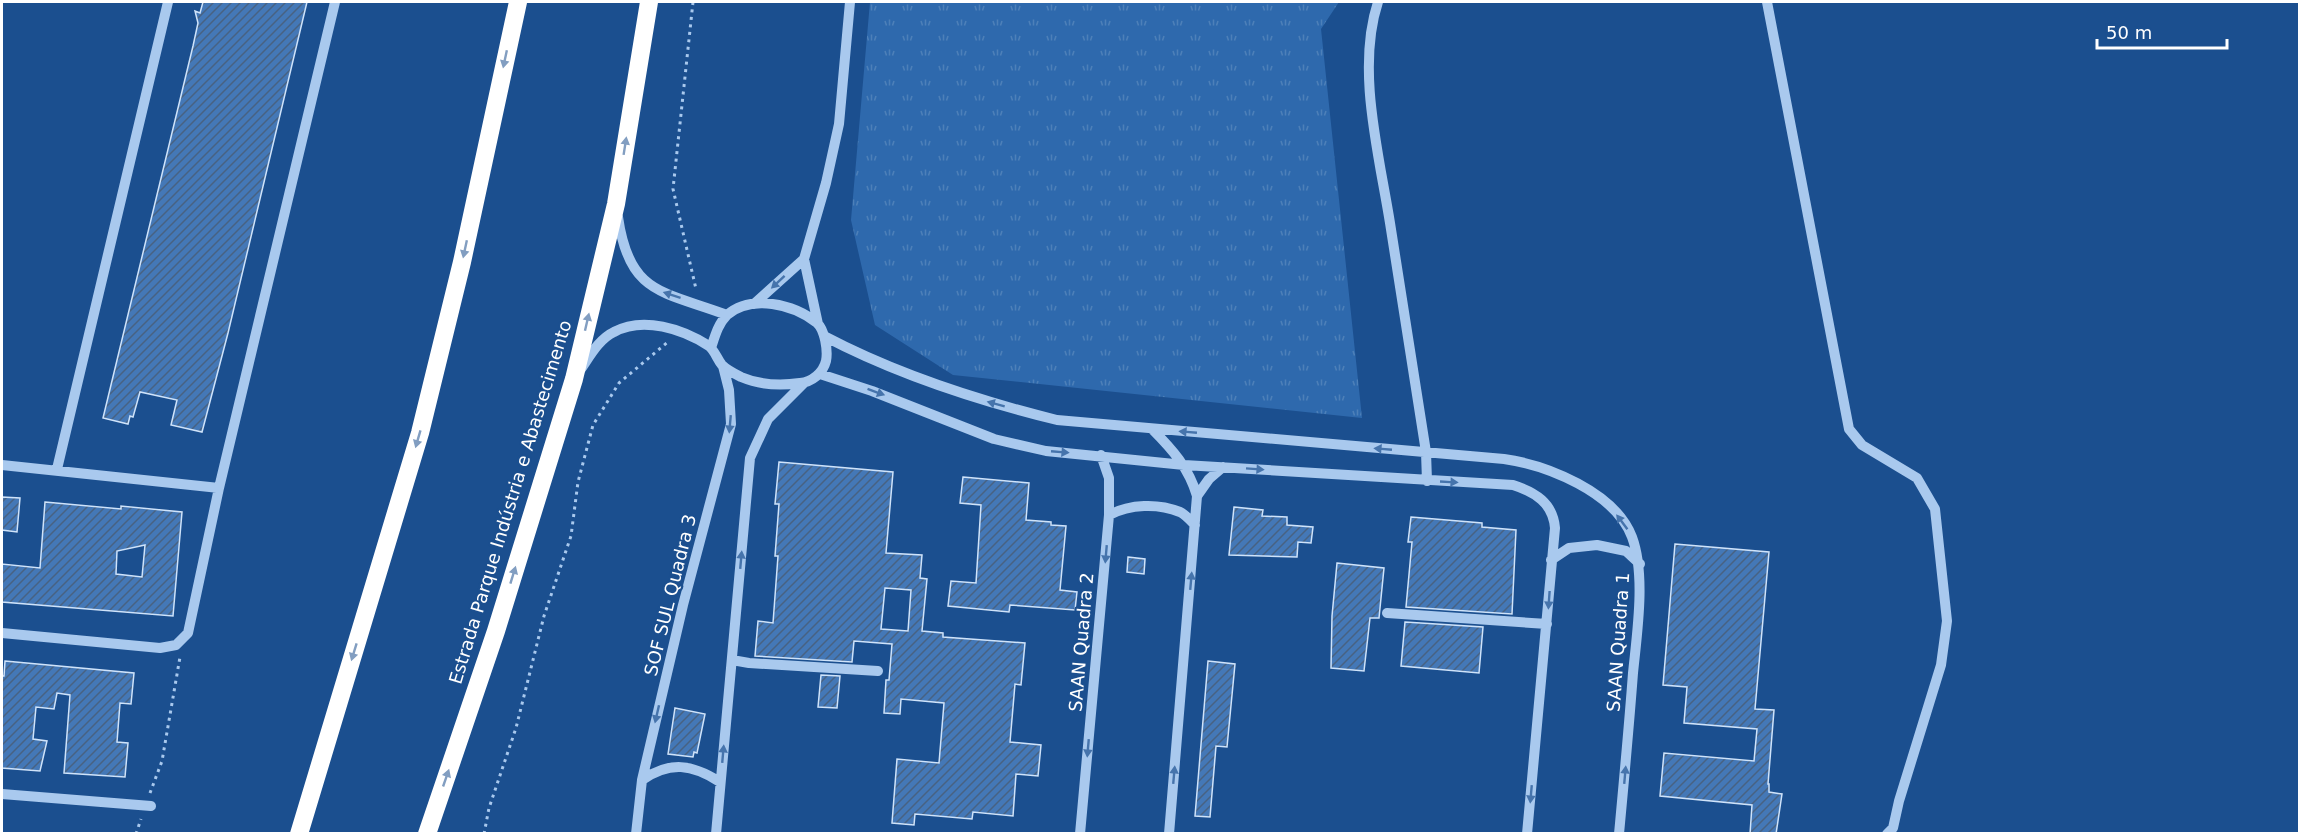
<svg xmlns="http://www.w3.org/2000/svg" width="2301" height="835" font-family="'DejaVu Sans',sans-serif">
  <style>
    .grass { fill: url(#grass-tufts) }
    .building { fill: url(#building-hatch); stroke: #cfe3fa; stroke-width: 1.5; fill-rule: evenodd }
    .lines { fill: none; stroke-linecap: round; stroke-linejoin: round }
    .path { stroke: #a9c9ee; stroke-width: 3; stroke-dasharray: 3 4.5; stroke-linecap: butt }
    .minor { stroke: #a9c9ee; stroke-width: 10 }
    .highway { stroke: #fff; stroke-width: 18 }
    .oneway { fill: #829ec1 }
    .oneway2 { fill: #4674ac }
    .labels { text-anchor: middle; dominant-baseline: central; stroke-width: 4.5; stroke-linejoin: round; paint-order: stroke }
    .street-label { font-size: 18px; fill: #fff; stroke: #1b4f8f }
  </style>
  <defs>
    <pattern id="grass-tufts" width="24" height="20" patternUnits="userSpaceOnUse" patternTransform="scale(1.5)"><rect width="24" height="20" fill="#2e69ad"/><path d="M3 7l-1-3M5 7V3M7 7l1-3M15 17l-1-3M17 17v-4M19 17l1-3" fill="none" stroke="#4d80b9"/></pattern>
    <pattern id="building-hatch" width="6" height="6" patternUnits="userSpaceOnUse" patternTransform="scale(1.5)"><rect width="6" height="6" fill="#4478b7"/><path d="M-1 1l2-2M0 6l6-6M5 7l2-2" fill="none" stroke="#486282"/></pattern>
  </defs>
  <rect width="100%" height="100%" fill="#1b4f8f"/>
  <path class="grass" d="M 870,2 L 1339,2 L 1321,29 L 1362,418 L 953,375 L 875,325 L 851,220 Z"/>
  <path class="building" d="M 203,2 L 307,2 L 228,333 L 202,432 L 171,425 L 177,400 L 140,392 L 133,417 L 130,416 L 128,424 L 103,418 L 193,46 L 198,23 L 195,11 L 200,13 Z
    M 779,462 L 893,472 L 886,553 L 922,555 L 920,578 L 927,579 L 922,631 L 943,633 L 943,637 L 1025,643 L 1021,685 L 1015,684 L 1010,742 L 1041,745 L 1038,776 L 1016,774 L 1013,816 L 973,812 L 972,819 L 915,814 L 914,825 L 892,823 L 897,759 L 939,763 L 944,703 L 901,699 L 900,714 L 884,713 L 886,680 L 889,680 L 892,644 L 854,641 L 852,662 L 755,656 L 758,621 L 773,623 L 778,556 L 775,556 L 779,504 L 775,504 ZM 885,588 L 911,590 L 908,631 L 881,629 Z
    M 963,477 L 1029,483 L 1026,520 L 1051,522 L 1051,525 L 1066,526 L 1060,590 L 1077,592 L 1075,610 L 1010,605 L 1009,612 L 948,606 L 951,581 L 976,583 L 981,505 L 960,503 Z
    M 2,497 L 20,498 L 17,532 L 2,530 Z
    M 45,502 L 121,509 L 121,506 L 182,512 L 173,616 L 2,602 L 2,564 L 40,568 ZM 145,545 L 142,577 L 116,574 L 117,551 Z
    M 1234,507 L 1263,510 L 1262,516 L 1287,517 L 1287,525 L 1313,527 L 1311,543 L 1298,542 L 1297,557 L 1229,555 Z
    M 1411,517 L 1482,523 L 1482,527 L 1516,530 L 1512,614 L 1406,607 L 1412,542 L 1408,542 Z
    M 1675,544 L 1769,552 L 1755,709 L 1774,710 L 1768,784 L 1769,784 L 1769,792 L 1782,794 L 1776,834 L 1750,834 L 1752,805 L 1660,796 L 1664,753 L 1754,761 L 1757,729 L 1684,723 L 1687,687 L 1663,685 Z
    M 1128,557 L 1145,559 L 1144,574 L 1127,572 Z
    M 1337,563 L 1384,568 L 1379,618 L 1370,618 L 1364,671 L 1331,668 L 1332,616 Z
    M 1405,622 L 1483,627 L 1479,673 L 1401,666 Z
    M 5,661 L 134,673 L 131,704 L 120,703 L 117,742 L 128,743 L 125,777 L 64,773 L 70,695 L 57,693 L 54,709 L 36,707 L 33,739 L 47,741 L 40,771 L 2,768 L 2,676 L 4,676 Z
    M 1208,661 L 1235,664 L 1227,747 L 1216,746 L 1210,817 L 1195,816 Z
    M 821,675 L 840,676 L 837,708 L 818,707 Z
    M 675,708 L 705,714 L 697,753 L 694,752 L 693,757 L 668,754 Z"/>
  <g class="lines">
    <path class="path" d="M 693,2 L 673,189 L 696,289
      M 150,793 L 162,761 L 180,657
      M 136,834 L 141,819
      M 484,834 L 489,808 L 516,728 L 544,616 L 571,536 L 578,482 L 593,425 L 619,383 L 669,341"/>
    <path class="minor" d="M 1378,2 C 1356,69 1379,154 1390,223 C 1402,299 1414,376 1426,452 L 1427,481
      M 1767,2 L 1849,429 L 1862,445 L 1917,478 L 1935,509 L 1947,621 L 1941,665 L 1899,801 L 1893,828 L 1887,834
      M 618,217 C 629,295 663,291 727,315
      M 804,259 L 826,183 L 839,124 L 850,2
      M 754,304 L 804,259 L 818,324
      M 824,336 C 898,375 976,400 1057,420 L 1504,459 C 1547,465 1615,492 1632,537 C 1646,575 1637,633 1633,673 C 1629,727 1624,780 1619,834
      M 581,369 C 590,356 599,339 614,332 C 643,316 683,329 709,346 C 715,351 717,359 722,365 C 726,369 735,374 741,377 C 760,385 780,386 800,383 C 812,382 823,373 826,361 C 828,351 825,330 817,323 C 794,304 751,294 727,315 C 718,324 715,336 711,348
      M 820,374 L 872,391 L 994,439 L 1046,451 L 1184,465 L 1513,485 C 1535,492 1553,503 1555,528 L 1527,834
      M 1152,429 C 1172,449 1189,468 1197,496 L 1169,834
      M 2,465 L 219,488
      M 57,469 L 168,2
      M 1197,496 L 1209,479 L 1223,467
      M 1109,515 C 1130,504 1158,503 1180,512 C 1186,515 1191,521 1195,525
      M 1551,560 L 1569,548 L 1597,545 L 1626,551 L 1640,564
      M 1387,613 L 1547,624
      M 2,633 L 160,648 L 176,645 L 188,633 L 219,488 L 335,2
      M 732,660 L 749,663 L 878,671
      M 642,780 C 670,761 692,764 720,782
      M 2,794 L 151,806
      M 636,834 L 642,780 L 683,605 L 731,424 L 729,390 L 723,366
      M 716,834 L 750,458 L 768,419 L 804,383
      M 1080,834 L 1109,515 L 1109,478 L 1101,455"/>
    <path class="highway" d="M 299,834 L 420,433 L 462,262 L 518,2
      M 427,834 L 496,631 L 574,379 L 616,204 L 649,2"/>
  </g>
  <defs><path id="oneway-solid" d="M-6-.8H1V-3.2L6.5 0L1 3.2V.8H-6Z" transform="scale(1.5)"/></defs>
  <g class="oneway">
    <use href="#oneway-solid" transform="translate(505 59) rotate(102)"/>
    <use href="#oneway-solid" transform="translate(625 146) rotate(-81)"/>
    <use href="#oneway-solid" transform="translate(465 249) rotate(102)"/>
    <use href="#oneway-solid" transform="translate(587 322) rotate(-77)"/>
    <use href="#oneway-solid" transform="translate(418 439) rotate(106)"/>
    <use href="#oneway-solid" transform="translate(513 575) rotate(-73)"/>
    <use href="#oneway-solid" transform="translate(354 652) rotate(107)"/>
    <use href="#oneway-solid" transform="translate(446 778) rotate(-71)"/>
  </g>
  <g class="oneway2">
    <use href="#oneway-solid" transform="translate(778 282) rotate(137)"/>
    <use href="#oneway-solid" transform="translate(672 295) rotate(-162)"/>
    <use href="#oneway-solid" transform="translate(876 392) rotate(20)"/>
    <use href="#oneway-solid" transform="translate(996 404) rotate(-165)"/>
    <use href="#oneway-solid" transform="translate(730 424) rotate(95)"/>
    <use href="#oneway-solid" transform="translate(1188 432) rotate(-175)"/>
    <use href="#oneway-solid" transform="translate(1383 449) rotate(-175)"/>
    <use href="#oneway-solid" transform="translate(1060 452) rotate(5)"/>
    <use href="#oneway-solid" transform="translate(1255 469) rotate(4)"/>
    <use href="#oneway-solid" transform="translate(1449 482) rotate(3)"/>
    <use href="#oneway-solid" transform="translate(1622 522) rotate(-127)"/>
    <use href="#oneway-solid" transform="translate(1106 554) rotate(95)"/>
    <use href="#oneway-solid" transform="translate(741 560) rotate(-85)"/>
    <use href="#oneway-solid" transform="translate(1191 581) rotate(-85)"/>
    <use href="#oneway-solid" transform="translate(1549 600) rotate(94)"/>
    <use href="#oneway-solid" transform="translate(657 714) rotate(103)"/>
    <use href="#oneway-solid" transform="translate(1088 748) rotate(95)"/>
    <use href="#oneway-solid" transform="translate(723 754) rotate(-85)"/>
    <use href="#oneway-solid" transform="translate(1174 775) rotate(-85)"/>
    <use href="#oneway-solid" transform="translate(1625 775) rotate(-85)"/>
    <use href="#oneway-solid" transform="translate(1531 794) rotate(95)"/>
  </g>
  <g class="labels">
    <g class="street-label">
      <text transform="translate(510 502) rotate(-73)">Estrada Parque Indústria e Abastecimento</text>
      <text transform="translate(670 595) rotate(-76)">SOF SUL Quadra 3</text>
      <text transform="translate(1081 642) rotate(-85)">SAAN Quadra 2</text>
      <text transform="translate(1618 642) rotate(-86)">SAAN Quadra 1</text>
    </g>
  </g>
  <rect width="2301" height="835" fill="none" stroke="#ffffff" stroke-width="6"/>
  <path d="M2097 39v9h130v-9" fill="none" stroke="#ffffff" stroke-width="3"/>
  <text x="2106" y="39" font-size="18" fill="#ffffff" stroke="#1b4f8f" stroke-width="4.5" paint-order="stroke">50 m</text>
</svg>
